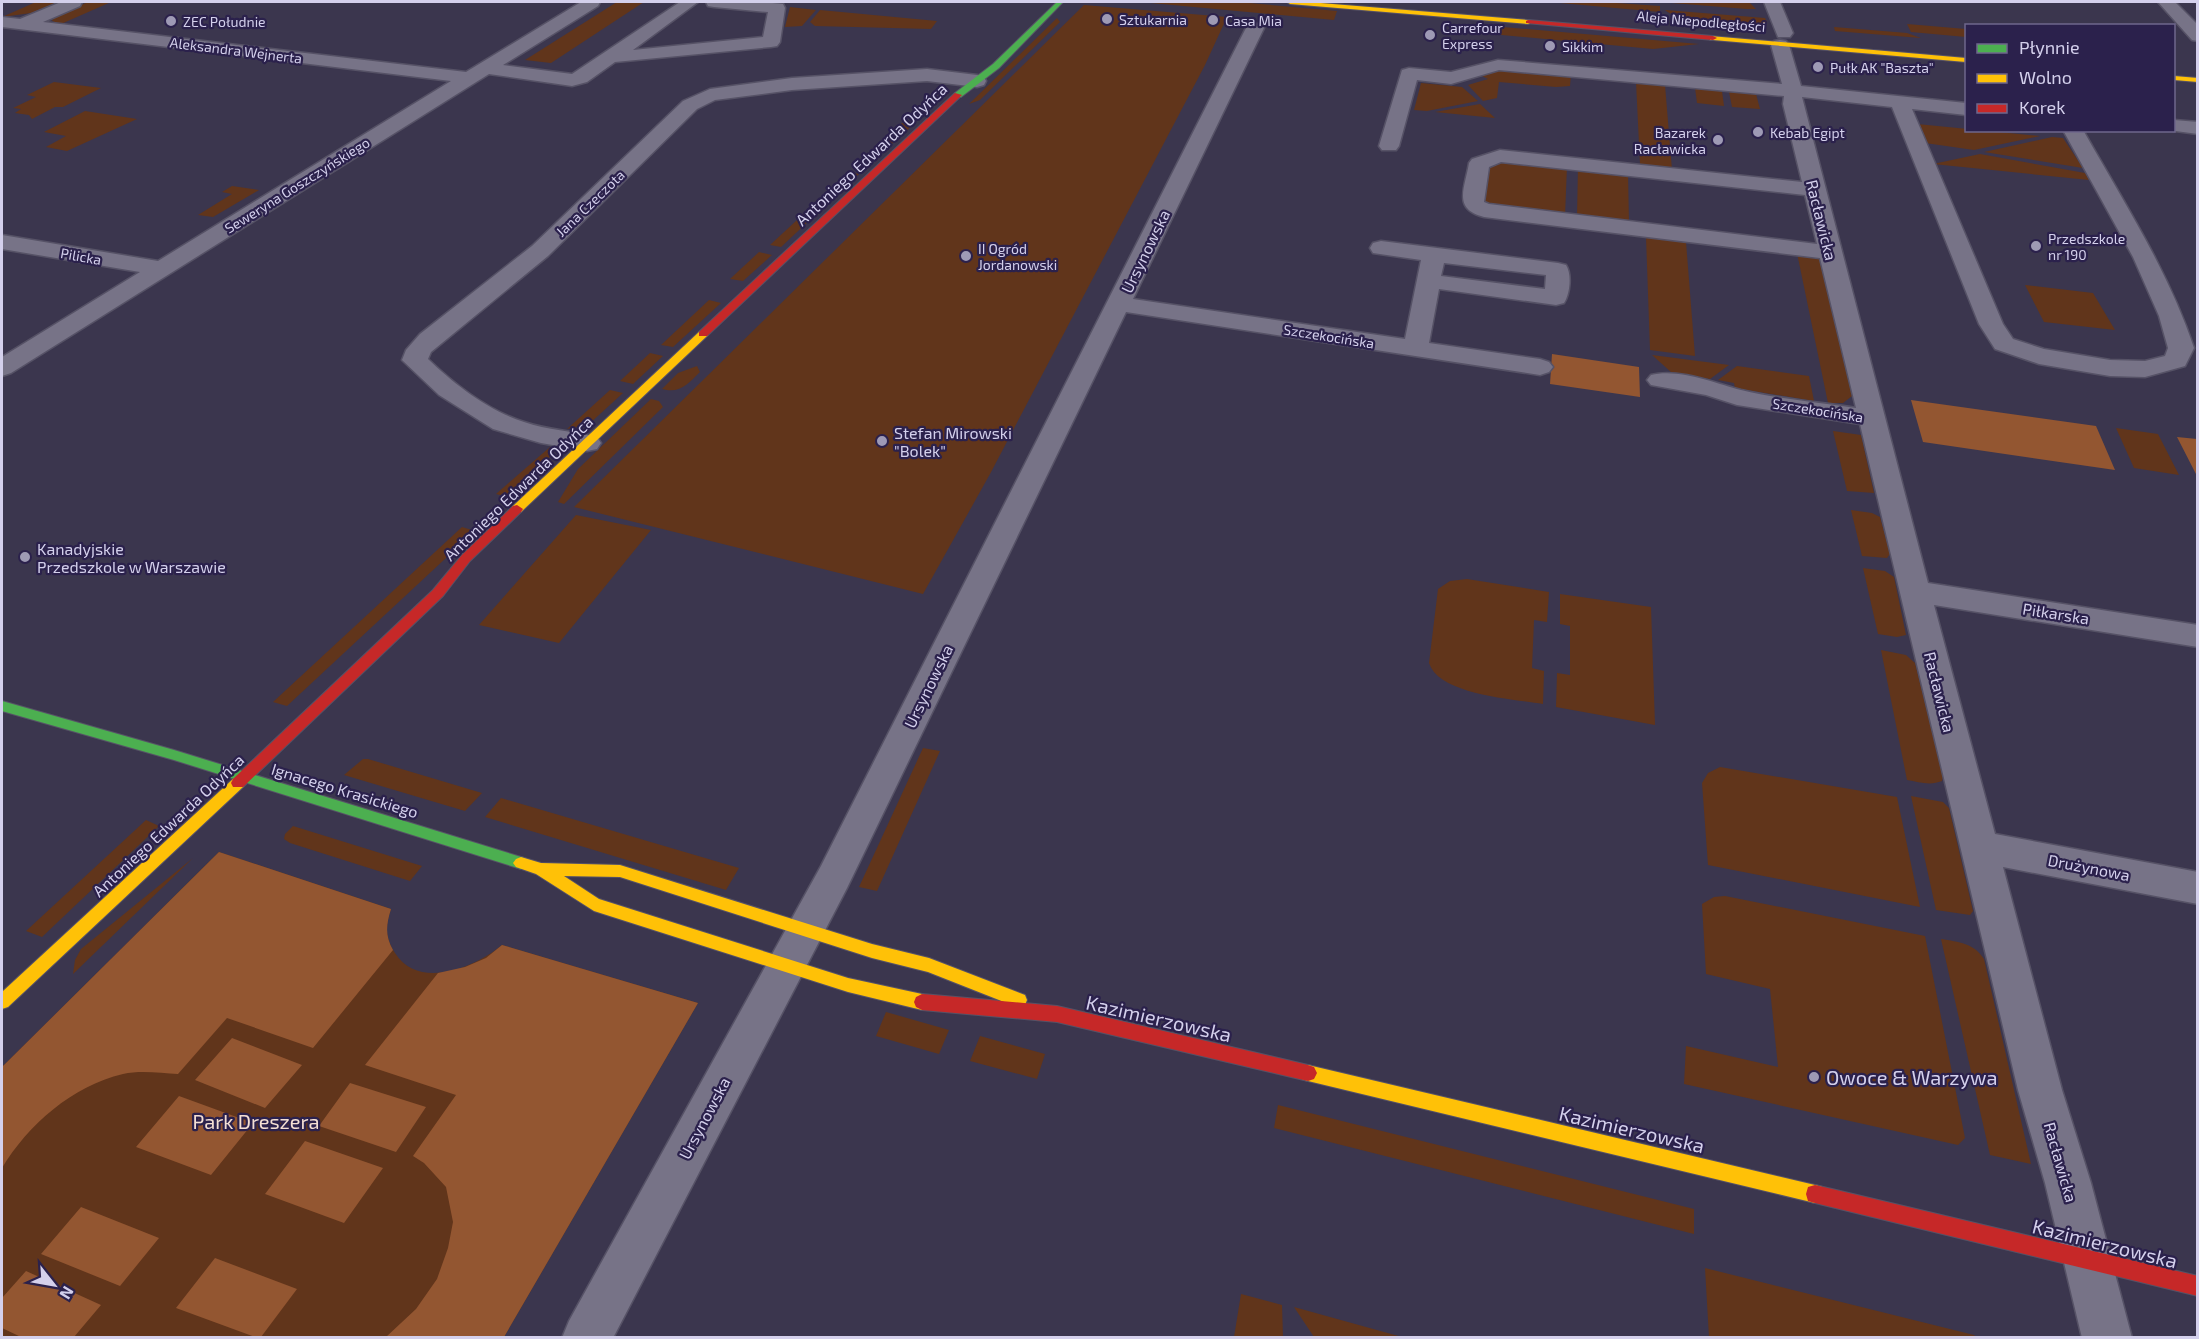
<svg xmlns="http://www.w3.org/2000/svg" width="2199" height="1339" font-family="'Exo 2',sans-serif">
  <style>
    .green { fill: #61351b }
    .forest { fill: #935631 }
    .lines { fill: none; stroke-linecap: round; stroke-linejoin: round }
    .street-casing { stroke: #565266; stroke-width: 3 }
    .fast-casing { stroke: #565266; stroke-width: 2 }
    .slow-casing { stroke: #565266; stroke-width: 2 }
    .jam-casing { stroke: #565266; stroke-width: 2 }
    .street { fill: #777387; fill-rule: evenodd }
    .fast { fill: #4caf50; fill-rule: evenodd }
    .slow { fill: #ffc107; fill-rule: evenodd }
    .jam { fill: #c62828; fill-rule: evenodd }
    .poi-dot { fill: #9e9ab5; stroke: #2b214c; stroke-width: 2 }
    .labels { text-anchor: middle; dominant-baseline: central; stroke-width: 4.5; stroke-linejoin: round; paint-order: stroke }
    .far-poi-label { font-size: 14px; fill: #d4d0ec; stroke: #2b214c; text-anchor: start }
    .far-street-label { font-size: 14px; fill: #d4d0ec; stroke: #2b214c }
    .street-label { font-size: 16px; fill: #d4d0ec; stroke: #2b214c }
    .poi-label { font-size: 16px; fill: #d4d0ec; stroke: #2b214c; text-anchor: start }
    .near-street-label { font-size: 20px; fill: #d4d0ec; stroke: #2b214c }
    .near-poi-label { font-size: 20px; fill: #d4d0ec; stroke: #2b214c; text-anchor: start }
    .near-park-label { font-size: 20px; fill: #f4dfd3; stroke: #2b214c }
  </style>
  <rect width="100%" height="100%" fill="#3b364e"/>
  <path class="green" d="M 36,2 L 58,2 L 31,13 L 2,17 Z
    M 88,2 L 111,2 L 61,24 L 52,21 L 55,16 Z
    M 617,2 L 644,2 L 551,63 L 525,60 Z
    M 1140,2 L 1238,2 L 1337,11 L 1334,20 Z
    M 1549,2 L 1602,2 L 1660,6 L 1660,12 Z
    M 1659,2 L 1749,2 L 1756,9 L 1747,9 Z
    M 1084,5 L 1227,17 L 1205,65 L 990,474 L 923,594 L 574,507 Z
    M 790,7 L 816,10 L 802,26 L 785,27 Z
    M 820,10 L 937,21 L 931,29 L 815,26 L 810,22 Z
    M 1665,10 L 1765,18 L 1767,22 C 1752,29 1676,21 1665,10 Z
    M 1057,18 L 1060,22 L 980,100 L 969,104 Z
    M 1907,24 L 1966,29 L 1966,37 L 1911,32 Z
    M 1491,26 L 1699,44 L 1653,49 L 1491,34 Z
    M 1834,27 L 1907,33 L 1921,38 L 1835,31 Z
    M 1502,70 L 1571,74 L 1570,86 L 1556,87 L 1499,82 L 1497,98 L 1483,101 L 1468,85 L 1488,79 L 1478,74 Z
    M 54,82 L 101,88 L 63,107 L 55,107 L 32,119 L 29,115 L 15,113 L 21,109 L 13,108 L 36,97 L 27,95 Z
    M 1636,82 L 1665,85 L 1672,170 L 1640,164 Z
    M 1421,83 L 1462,87 L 1478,101 L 1427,111 L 1414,110 Z
    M 1695,88 L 1722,91 L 1724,106 L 1697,103 Z
    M 1729,92 L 1756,94 L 1760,109 L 1732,107 Z
    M 1480,104 L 1495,118 L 1435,112 Z
    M 85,111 L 137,119 L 67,151 L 46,147 L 66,136 L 44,132 Z
    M 902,123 L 914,124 L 875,159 L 863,158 Z
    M 1917,124 L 2040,136 L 1974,150 L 1925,143 Z
    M 2052,137 L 2063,138 L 2083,168 L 1984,152 Z
    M 1980,154 L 2085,173 L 2089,180 L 1933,164 Z
    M 1497,161 L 1567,166 L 1565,216 L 1483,204 L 1485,168 Z
    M 1578,167 L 1628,173 L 1629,223 L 1577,217 Z
    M 849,172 L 859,174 L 781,247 L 770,245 Z
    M 232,186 L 259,190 L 213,217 L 198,215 L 232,194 L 222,192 Z
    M 1646,237 L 1686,242 L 1695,356 L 1650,350 Z
    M 759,252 L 772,255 L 743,281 L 730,279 Z
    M 1797,253 L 1819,258 L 1852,396 L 1843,403 L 1828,403 Z
    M 2025,285 L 2093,293 L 2115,330 L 2044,322 Z
    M 709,300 L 721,303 L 673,347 L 661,345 Z
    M 650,353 L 663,356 L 633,384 L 620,381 Z
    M 1652,355 L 1729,365 L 1710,379 L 1671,372 Z
    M 697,366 L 700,372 C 688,384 680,394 662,389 L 678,373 Z
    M 1737,366 L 1809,376 L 1814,401 L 1735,388 L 1734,383 L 1718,380 Z
    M 610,390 L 623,393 L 588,425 L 567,429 Z
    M 651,399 L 659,401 L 663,407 L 564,504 L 558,502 L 578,469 Z
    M 2116,428 L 2158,434 L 2179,475 L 2134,468 Z
    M 1833,431 L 1861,435 L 1874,493 L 1847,491 Z
    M 550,447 L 552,453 L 547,461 L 548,463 L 508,497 L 496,494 Z
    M 1851,510 L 1872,513 L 1880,517 L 1890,554 L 1887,558 L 1862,556 Z
    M 576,515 L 651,530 L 559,643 L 479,625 Z
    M 462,527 L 475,531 L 287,706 L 273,702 Z
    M 1863,568 L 1885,571 L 1894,577 L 1906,635 L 1897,637 L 1878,634 Z
    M 1467,579 L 1549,592 L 1547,622 L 1534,620 L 1532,668 L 1544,671 L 1543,704 C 1514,699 1439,695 1429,663 L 1438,589 L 1450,581 Z
    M 1560,594 L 1651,607 L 1655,725 L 1556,707 L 1557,673 L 1570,675 L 1570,626 L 1560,624 Z
    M 1881,650 L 1906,655 L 1915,663 L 1943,777 L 1942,781 C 1930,786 1919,782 1907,780 Z
    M 923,748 L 940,751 L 877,891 L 859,887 Z
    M 363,759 L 368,759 L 482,793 L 465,811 L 344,775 Z
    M 1720,767 L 1897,797 L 1920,907 L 1708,865 L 1702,783 L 1708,773 Z
    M 1911,796 L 1943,802 L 1949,808 L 1973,911 L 1970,915 L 1936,910 Z
    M 501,798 L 739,868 L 726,890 L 485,817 Z
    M 146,820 L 159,826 L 42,937 L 26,931 Z
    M 293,826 L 422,866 L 410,881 L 290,843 L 284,839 L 285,834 Z
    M 219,852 L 391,909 C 385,927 385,937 395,953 C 419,991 476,967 502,945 L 698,1003 L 504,1337 L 2,1338 L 2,1067 Z
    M 193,858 L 73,974 L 75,960 L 81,949 Z
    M 1725,896 L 1925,936 L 1965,1138 L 1958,1145 L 1684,1084 L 1686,1046 L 1778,1067 L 1770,989 L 1706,974 L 1702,904 L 1714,897 Z
    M 1941,939 C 1959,942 1974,943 1984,959 L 2031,1164 L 1990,1155 Z
    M 886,1012 L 949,1030 L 939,1054 L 876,1036 Z
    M 980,1036 L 1045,1054 L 1037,1079 L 970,1061 Z
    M 1278,1105 L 1694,1209 L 1694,1234 L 1274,1128 Z
    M 1705,1268 L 1974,1335 L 1976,1337 L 1709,1337 Z
    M 1241,1294 L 1282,1305 L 1283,1337 L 1234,1337 Z
    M 1294,1307 L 1402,1337 L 1314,1337 Z"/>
  <path class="forest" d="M 1552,354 L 1639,367 L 1640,397 L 1550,384 Z
    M 1911,400 L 2096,426 L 2115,470 L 1923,442 Z
    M 2177,437 L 2197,439 L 2197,476 Z
    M 219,852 L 391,909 C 386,925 385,936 393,950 L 313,1048 L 227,1018 L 178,1074 C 161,1073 140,1070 123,1074 C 72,1086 28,1125 2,1168 L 2,1067 Z
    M 502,945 L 698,1003 L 504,1337 L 386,1337 L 416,1309 L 437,1279 L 448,1248 L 453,1222 L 446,1187 L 424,1163 L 413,1156 L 456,1095 L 365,1065 L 438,973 L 465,967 L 486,958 Z
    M 232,1038 L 302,1065 L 265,1108 L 195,1080 Z
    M 350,1083 L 426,1107 L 396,1152 L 319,1126 Z
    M 179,1096 L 253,1123 L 211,1175 L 136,1147 Z
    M 305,1141 L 383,1168 L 344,1223 L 265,1194 Z
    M 81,1207 L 159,1238 L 120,1286 L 41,1254 Z
    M 215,1258 L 297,1289 L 261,1337 L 255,1337 L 176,1308 Z
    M 26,1271 L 101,1305 L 74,1337 L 21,1337 L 2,1328 L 2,1298 Z"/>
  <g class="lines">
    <g class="street-casing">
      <path id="street" d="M 61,2 L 82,2 L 80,6 L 43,22 L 466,72 L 581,2 L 600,2 L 598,6 L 503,65 L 572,74 L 680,2 L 698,2 L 633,50 L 763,37 L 768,12 L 714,7 L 708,6 L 706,2 L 761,2 L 783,4 L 785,8 L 780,42 L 777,46 L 771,47 L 615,62 L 587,82 L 572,86 L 489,74 L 11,373 L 2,376 L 2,357 L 140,272 L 2,249 L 2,235 L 158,261 L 451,81 L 2,27 L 2,17 L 20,19 Z
        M 1764,2 L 1780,2 L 1793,33 L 1790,37 L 1778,37 Z
        M 2158,2 L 2175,2 L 2198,25 L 2198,41 L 2192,40 Z
        M 1255,23 L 1261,24 L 1264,28 L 1133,299 L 1405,339 L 1421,260 L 1373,253 L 1370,248 L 1373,243 L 1381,241 L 1558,263 L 1566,265 C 1572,274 1570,294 1564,303 L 1556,305 L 1439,289 L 1429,343 L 1540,359 L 1549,362 L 1553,367 L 1549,372 L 1540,375 L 1126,312 L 847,888 L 613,1338 L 562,1338 L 569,1321 L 821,866 L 1246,28 L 1249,24 ZM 1444,263 L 1546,275 L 1545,289 L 1441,276 Z
        M 1780,40 L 1786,41 L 1789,45 L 1801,86 L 1966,103 L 1966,115 L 1912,109 L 2003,324 L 2013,339 L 2044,349 L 2110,360 L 2145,361 L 2165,356 L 2168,348 L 2159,316 L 2133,257 L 2063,130 L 2083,130 C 2123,201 2168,270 2194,348 L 2185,366 L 2145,377 L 2110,376 L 2039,364 L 1995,349 L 1979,324 L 1892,107 L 1802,97 L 1928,583 L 2198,625 L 2198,647 L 1934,605 L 1995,834 L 2198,872 L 2198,904 L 2003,867 L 2062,1090 L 2091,1183 L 2132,1338 L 2082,1338 L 2045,1183 L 2018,1090 L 1860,424 L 1737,405 L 1706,395 L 1651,385 L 1647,380 L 1651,375 C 1678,368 1715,383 1741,390 C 1778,399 1818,402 1856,408 L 1820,258 L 1484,217 C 1452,209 1465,188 1469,163 L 1472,159 L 1500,150 L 1802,182 L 1783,104 L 1784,96 L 1499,70 L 1451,84 L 1417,80 L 1399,146 L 1396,150 L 1382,150 L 1379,146 L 1402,70 L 1409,68 L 1451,72 L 1498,60 L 1782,84 L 1771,45 L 1774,41 ZM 1501,162 L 1805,195 L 1817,244 L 1489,204 L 1484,202 L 1489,167 Z
        M 927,69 L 977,75 L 984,77 L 986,81 L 984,85 L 977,87 L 927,81 L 792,90 L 715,100 L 697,109 L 548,256 L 431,352 L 428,359 C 454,384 489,411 524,422 C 547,430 573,431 597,437 L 601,443 L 597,449 L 587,451 L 541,443 L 493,429 L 439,395 L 402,360 L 406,350 L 420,334 L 532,246 L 683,101 L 710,89 L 792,78 Z
        M 2174,120 L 2198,122 L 2198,134 L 2168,130 L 2174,130 Z"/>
    </g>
    <g class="fast-casing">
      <path id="fast" d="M 1057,2 L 1063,2 L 999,68 L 961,97 L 955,97 L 955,93 L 993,64 Z
        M 2,701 L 174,750 L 521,857 L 526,859 L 529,863 L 526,867 L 521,869 L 174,760 L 2,711 Z"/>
    </g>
    <g class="slow-casing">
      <path id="slow" d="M 1287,2 L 1308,2 L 1528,20 L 1532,22 L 1528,24 L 1290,4 Z
        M 1710,36 L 1966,58 L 1966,62 L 1713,40 L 1710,40 Z
        M 2174,76 L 2198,78 L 2198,82 L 2174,80 Z
        M 703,331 L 708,334 L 707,336 L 521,512 L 513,512 L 511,509 L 513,506 L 699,332 Z
        M 238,777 L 243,779 L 245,783 L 243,787 L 8,1007 L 2,1009 L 2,992 L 233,779 Z
        M 521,857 L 541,863 L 620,865 L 872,944 L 929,958 L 1025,995 L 1027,1000 L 1025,1005 L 1019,1008 L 928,972 L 872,958 L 620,877 L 564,876 L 599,899 L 848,978 L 922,994 L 928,997 L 930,1002 L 928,1007 L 922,1010 L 848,992 L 594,911 L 536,874 L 516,867 L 513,863 L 516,859 Z
        M 1308,1065 L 1815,1185 L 1822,1187 L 1824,1194 L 1822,1201 L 1815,1203 L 1308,1081 L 1302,1079 L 1299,1073 L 1302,1067 Z"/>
    </g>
    <g class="jam-casing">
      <path id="jam" d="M 1528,20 L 1713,36 L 1717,38 L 1713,40 L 1526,23 L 1526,21 Z
        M 955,93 L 962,95 L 707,336 L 699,336 L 699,332 Z
        M 517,505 L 523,509 L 521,512 L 470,561 L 443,596 L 243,787 L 233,787 L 231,783 L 233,779 L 433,590 L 462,555 L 513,506 Z
        M 922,994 L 1057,1006 L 1308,1065 L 1314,1067 L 1317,1073 L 1314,1079 L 1308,1081 L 1057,1022 L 922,1010 L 916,1007 L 914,1002 L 916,997 Z
        M 1815,1185 L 2198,1276 L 2198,1296 L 1815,1203 L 1808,1201 L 1806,1194 L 1808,1187 Z"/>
    </g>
    <use href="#street" class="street"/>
    <use href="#fast" class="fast"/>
    <use href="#slow" class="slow"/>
    <use href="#jam" class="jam"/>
  </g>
  <g class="poi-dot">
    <circle cx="1107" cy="19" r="6"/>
    <circle cx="1213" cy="20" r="6"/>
    <circle cx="171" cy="21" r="6"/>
    <circle cx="1430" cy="35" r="6"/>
    <circle cx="1550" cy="46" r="6"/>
    <circle cx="1818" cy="67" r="6"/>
    <circle cx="1758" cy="132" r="6"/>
    <circle cx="1718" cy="140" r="6"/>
    <circle cx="2036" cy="246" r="6"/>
    <circle cx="966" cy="256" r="6"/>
    <circle cx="882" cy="441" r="6"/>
    <circle cx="25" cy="557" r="6"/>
    <circle cx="1814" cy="1077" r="6"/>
  </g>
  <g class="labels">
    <g class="far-poi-label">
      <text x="1119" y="19">Sztukarnia</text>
      <text x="1225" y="20">Casa Mia</text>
      <text x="183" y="21">ZEC Południe</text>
      <text x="1442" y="27">Carrefour<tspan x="1442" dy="16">Express</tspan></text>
      <text x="1562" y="46">Sikkim</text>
      <text x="1830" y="67">Pułk AK "Baszta"</text>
      <text x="1706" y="132" text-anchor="end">Bazarek<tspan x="1706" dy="16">Racławicka</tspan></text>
      <text x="1770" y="132">Kebab Egipt</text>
      <text x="2048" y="238">Przedszkole<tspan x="2048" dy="16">nr 190</tspan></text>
      <text x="978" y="248">II Ogród<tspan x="978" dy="16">Jordanowski</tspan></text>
    </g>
    <g class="far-street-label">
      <text transform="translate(1701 21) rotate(5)">Aleja Niepodległości</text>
      <text transform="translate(236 50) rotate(7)">Aleksandra Wejnerta</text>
      <text transform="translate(297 185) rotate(-32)">Seweryna Goszczyńskiego</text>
      <text transform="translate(590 203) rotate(-44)">Jana Czeczota</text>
      <text transform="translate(81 256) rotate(10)">Pilicka</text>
      <text transform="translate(1329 336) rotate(9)">Szczekocińska</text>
      <text transform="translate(1818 410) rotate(9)">Szczekocińska</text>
    </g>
    <g class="street-label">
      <text transform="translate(871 154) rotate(-43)">Antoniego Edwarda Odyńca</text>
      <text transform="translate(1822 220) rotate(76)">Racławicka</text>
      <text transform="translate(1145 251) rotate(-64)">Ursynowska</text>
      <text transform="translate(518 488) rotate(-44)">Antoniego Edwarda Odyńca</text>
      <text transform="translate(2056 613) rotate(9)">Piłkarska</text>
      <text transform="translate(928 686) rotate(-64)">Ursynowska</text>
      <text transform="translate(1940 692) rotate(76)">Racławicka</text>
      <text transform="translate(345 790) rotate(17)">Ignacego Krasickiego</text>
      <text transform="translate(168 825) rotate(-43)">Antoniego Edwarda Odyńca</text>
      <text transform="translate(2089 867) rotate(11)">Drużynowa</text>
      <text transform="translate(704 1118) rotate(-62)">Ursynowska</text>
      <text transform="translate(2061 1162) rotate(74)">Racławicka</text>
    </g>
    <g class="poi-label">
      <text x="894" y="432">Stefan Mirowski<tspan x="894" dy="18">"Bolek"</tspan></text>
      <text x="37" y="548">Kanadyjskie<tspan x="37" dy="18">Przedszkole w Warszawie</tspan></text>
    </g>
    <g class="near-street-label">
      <text transform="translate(1159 1018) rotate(13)">Kazimierzowska</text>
      <text transform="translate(1632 1129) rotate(13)">Kazimierzowska</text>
      <text transform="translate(2105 1243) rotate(14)">Kazimierzowska</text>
    </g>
    <g class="near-poi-label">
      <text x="1826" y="1077">Owoce &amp; Warzywa</text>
    </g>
    <g class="near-park-label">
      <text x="256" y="1121">Park Dreszera</text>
    </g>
  </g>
  <rect width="2199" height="1339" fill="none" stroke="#d4d0ec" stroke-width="6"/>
  <rect x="1965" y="24" width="210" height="108" fill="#2b214c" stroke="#6f678c" stroke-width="1.5"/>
  <rect x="1977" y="44" width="30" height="9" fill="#4caf50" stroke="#6f678c" stroke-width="1.5"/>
  <text x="2019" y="54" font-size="18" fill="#d4d0ec">Płynnie</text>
  <rect x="1977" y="74" width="30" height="9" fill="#ffc107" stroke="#6f678c" stroke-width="1.5"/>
  <text x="2019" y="84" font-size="18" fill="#d4d0ec">Wolno</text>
  <rect x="1977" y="104" width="30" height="9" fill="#c62828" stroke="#6f678c" stroke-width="1.5"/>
  <text x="2019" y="114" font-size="18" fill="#d4d0ec">Korek</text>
  <g transform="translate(54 1285) rotate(121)" stroke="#2b214c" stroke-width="4.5" paint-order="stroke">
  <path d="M0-4.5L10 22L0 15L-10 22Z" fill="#d4d0ec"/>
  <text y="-9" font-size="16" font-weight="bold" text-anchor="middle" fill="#d4d0ec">N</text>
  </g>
</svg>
